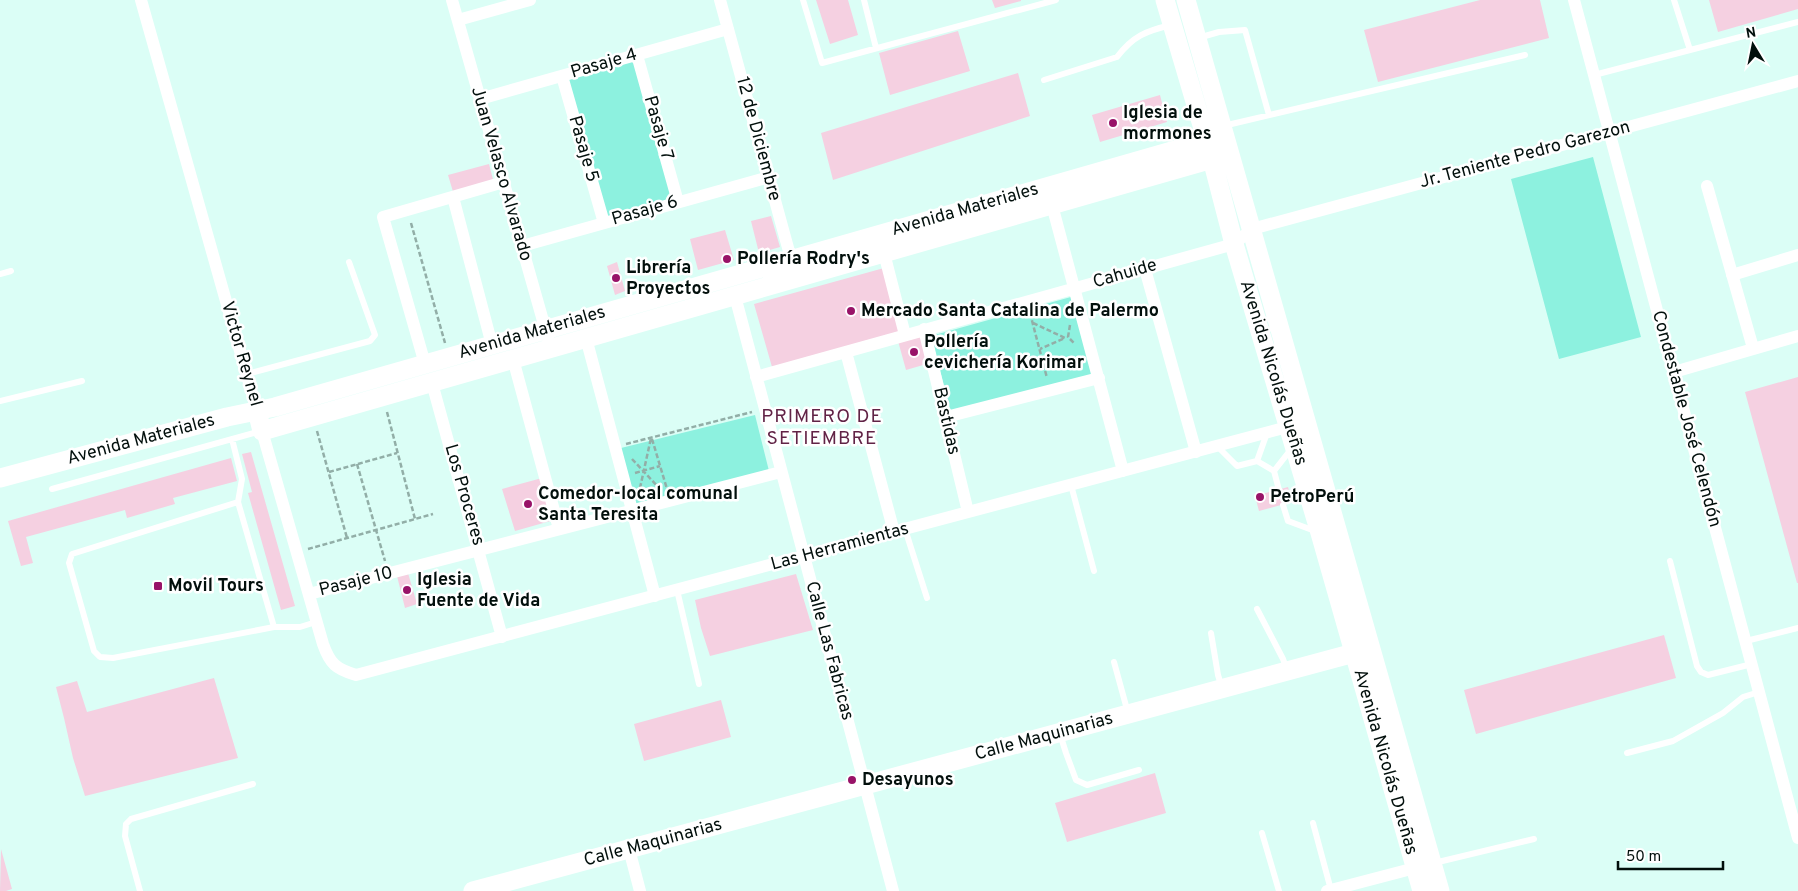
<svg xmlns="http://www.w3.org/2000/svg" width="1798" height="891" font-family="Overpass,sans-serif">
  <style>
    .green { fill: #8df1df }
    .building { fill: #f5d0e1 }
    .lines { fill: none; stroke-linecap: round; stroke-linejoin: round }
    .path { stroke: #92aea7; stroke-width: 2.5; stroke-dasharray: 5 2.5; stroke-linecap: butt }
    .lane { stroke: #fff; stroke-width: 6 }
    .street { stroke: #fff; stroke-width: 12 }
    .secondary { stroke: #fff; stroke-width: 19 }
    .poi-dot { fill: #981368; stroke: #fff; stroke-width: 2 }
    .labels { text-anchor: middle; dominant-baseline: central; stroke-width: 5; stroke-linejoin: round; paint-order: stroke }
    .street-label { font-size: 18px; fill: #020f0c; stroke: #fff }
    .poi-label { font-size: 18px; font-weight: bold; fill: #020f0c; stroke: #fff; text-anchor: start }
    .neighbourhood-label { font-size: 19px; letter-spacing: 1px; fill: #612346; stroke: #fff }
  </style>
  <rect width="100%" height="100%" fill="#dbfef6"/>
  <path class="green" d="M 636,58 L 675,200 L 607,218 L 565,78 Z
    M 1593,157 L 1641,337 L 1559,359 L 1511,179 Z
    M 1078,295 L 1100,375 L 951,412 L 931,336 Z
    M 755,415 L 769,471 L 635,504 L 621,448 Z"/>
  <path class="building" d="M 816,0 L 848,0 L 858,35 L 830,44 Z
    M 992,0 L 1021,0 L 1021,1 L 995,8 Z
    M 1480,0 L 1540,0 L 1549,38 L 1378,82 L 1364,30 Z
    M 1709,0 L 1798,0 L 1798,9 L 1718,32 Z
    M 958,31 L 970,71 L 890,95 L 879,53 Z
    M 1018,73 L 1030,116 L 833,180 L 821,133 Z
    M 1160,95 L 1167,122 L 1100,142 L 1092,115 Z
    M 489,164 L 494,183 L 454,195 L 448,175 Z
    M 771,216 L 780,247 L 759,253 L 751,221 Z
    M 725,230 L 734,260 L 698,270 L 690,239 Z
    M 617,262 L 625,291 L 615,295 L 607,266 Z
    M 884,268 L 901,331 L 772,367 L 754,304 Z
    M 921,335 L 930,363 L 906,370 L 898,341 Z
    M 1798,377 L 1798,583 L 1797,583 L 1745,392 Z
    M 251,452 L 295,606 L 281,610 L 248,493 L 252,492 L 242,454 Z
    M 231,458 L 237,481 L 173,498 L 175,504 L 127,518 L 125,510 L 26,537 L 33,563 L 21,566 L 8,521 Z
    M 542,478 L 554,520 L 515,531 L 502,489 Z
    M 1288,487 L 1292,502 L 1259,511 L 1255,496 Z
    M 408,573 L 417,604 L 405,608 L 397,576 Z
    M 796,574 L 813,630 L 710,656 L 701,628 L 695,600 Z
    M 1664,635 L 1676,678 L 1476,734 L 1464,690 Z
    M 214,678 L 238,758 L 85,796 L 73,758 L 64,718 L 56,687 L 77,681 L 87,712 Z
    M 721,700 L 731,737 L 644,761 L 634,724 Z
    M 1155,773 L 1166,813 L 1067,842 L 1055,803 Z
    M 1,849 L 12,889 L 6,891 L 0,891 Z"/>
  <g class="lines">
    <path class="path" d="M 411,223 L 445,343
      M 1030,313 L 1047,378
      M 1033,323 L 1065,338 L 1040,349
      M 1070,325 L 1068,337 L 1075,344
      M 387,412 L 415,519
      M 317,431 L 347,538
      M 652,439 L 667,489
      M 626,444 L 752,412
      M 632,459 L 661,490
      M 357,464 L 385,561
      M 329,472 L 397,453
      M 635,473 L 660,466
      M 640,488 L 651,438
      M 308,549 L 433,514"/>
    <path class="lane" d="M 803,0 L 822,63 L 1056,0
      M 864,0 L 876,48
      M 1674,0 L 1690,50
      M 1198,38 L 1219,32 L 1245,30 L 1269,115
      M 1594,75 L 1798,22
      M 1044,80 L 1117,57 C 1133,36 1146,31 1171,25
      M 1223,126 L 1525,55
      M 0,274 L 11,271
      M 247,374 L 370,341 L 375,335 L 349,262
      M 0,401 L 82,381
      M 232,439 L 242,479 L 238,502 L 274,627
      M 1217,446 L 1237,466 L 1257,461 L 1267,433
      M 1257,461 L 1274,471
      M 1071,485 L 1094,571
      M 52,489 L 261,431
      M 1279,490 L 1274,471 L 1292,448
      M 238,502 L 72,554 L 69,563 L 94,651 L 100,657 L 113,658 L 274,627 L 300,627 L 316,622
      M 1283,505 L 1288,521 L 1315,531
      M 905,529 L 927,598
      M 1670,561 L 1697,666 L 1701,672 L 1708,675 L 1752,664
      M 677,590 L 699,684
      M 1257,609 L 1283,659 L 1287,670
      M 1211,633 L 1218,675 L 1222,688
      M 1746,641 L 1798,628
      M 1114,662 L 1128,713
      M 1060,734 L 1066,753 L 1076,780 L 1087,785 L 1139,770
      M 1627,753 L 1673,741 L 1723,713 L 1743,697 L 1759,692
      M 1313,823 L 1331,890
      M 1262,833 L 1279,891
      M 1434,863 L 1534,839
      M 140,891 L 125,836 L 126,824 L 131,819 L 253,784"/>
    <path class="street" d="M 141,0 L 257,411
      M 452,0 L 551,349
      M 720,0 L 793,266
      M 1574,0 L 1798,838
      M 458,20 L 530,0
      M 637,55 L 678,202
      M 562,76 L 604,223
      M 480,99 L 728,29
      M 1707,186 L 1753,348
      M 453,197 L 492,345
      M 1052,205 L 1123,471
      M 522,246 L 769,177
      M 884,253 L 905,335
      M 1145,269 L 1196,452
      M 1732,275 L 1798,255
      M 735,296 L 893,891
      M 924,329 L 968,512
      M 586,338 L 655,596
      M 846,352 L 894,532
      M 513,359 L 559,529
      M 425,364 L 383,217 L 504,182
      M 1674,372 L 1798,336
      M 756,377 L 1234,244 L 1252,229 L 1798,81
      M 432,383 L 502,637
      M 946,417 L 1099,378
      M 262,431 L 323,644 C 330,664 336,669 356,675 L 1295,425
      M 309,594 L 781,472
      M 629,849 L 640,891
      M 1327,891 L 1415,868"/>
    <path class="secondary" d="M 1165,0 L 1212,159 L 1234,244 L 1320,533 L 1422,891
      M 1186,0 L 1440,891
      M 257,411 L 262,431 L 1212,159
      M 0,478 L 227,417 L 275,407 L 1207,141
      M 473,891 L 1354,653"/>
  </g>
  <g class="poi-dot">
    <circle cx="1113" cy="123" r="5"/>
    <circle cx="727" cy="259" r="5"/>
    <circle cx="616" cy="278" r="5"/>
    <circle cx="851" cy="311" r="5"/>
    <circle cx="914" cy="352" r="5"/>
    <circle cx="1260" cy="497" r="5"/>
    <circle cx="528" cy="504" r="5"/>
    <rect x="153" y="581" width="10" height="10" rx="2.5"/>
    <circle cx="407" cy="590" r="5"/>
    <circle cx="852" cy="780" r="5"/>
  </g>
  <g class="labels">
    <g class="street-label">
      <text transform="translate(604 64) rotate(-16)">Pasaje 4</text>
      <text transform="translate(658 128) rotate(74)">Pasaje 7</text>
      <text transform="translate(758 139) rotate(75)">12 de Diciembre</text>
      <text transform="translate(583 149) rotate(74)">Pasaje 5</text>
      <text transform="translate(1525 155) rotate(-15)">Jr. Teniente Pedro Garezon</text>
      <text transform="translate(501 174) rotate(74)">Juan Velasco Alvarado</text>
      <text transform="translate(965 210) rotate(-16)">Avenida Materiales</text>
      <text transform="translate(645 211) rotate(-16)">Pasaje 6</text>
      <text transform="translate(1125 274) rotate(-16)">Cahuide</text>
      <text transform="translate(532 333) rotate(-16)">Avenida Materiales</text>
      <text transform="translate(241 354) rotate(74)">Victor Reynel</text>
      <text transform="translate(1273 373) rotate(73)">Avenida Nicolás Dueñas</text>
      <text transform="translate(1686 419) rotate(75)">Condestable José Celendón</text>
      <text transform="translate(946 421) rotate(77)">Bastidas</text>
      <text transform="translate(141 440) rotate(-15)">Avenida Materiales</text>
      <text transform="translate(464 495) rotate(74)">Los Proceres</text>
      <text transform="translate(840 547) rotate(-15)">Las Herramientas</text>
      <text transform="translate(356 582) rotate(-14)">Pasaje 10</text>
      <text transform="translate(829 651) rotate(75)">Calle Las Fabricas</text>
      <text transform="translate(1044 737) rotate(-15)">Calle Maquinarias</text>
      <text transform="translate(1385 762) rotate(74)">Avenida Nicolás Dueñas</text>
      <text transform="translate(653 843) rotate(-15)">Calle Maquinarias</text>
    </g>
    <g class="poi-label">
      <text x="1123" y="113">Iglesia de<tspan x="1123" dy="21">mormones</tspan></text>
      <text x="737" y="259">Pollería Rodry's</text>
      <text x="626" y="268">Librería<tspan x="626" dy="21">Proyectos</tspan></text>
      <text x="861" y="311">Mercado Santa Catalina de Palermo</text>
      <text x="924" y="342">Pollería<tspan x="924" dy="21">cevichería Korimar</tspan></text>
      <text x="538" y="494">Comedor-local comunal<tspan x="538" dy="21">Santa Teresita</tspan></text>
      <text x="1270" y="497">PetroPerú</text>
      <text x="417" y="580">Iglesia<tspan x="417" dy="21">Fuente de Vida</tspan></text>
      <text x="168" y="586">Movil Tours</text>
      <text x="862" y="780">Desayunos</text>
    </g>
    <g class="neighbourhood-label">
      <text x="822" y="417">PRIMERO DE<tspan x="822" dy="22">SETIEMBRE</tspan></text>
    </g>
  </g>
  <g transform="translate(1753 45) rotate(350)" stroke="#ffffff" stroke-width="4" paint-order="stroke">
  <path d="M0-4L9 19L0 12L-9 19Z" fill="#020f0c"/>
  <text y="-8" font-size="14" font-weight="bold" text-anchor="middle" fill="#020f0c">N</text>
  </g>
  <path d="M1618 861v8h105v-8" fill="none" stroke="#020f0c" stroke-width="2.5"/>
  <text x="1626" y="861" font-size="15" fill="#020f0c" stroke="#ffffff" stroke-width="4" paint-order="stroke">50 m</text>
</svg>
